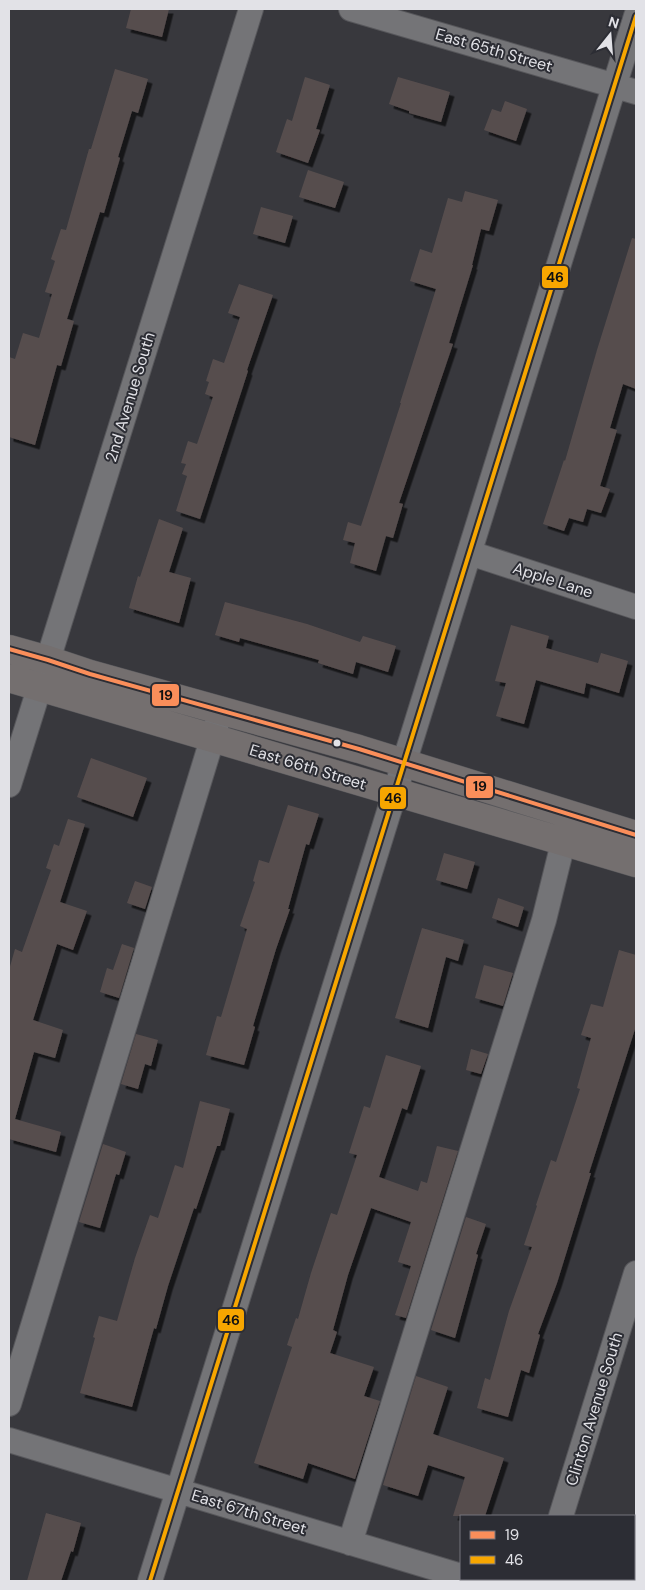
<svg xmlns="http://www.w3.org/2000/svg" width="645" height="1590" font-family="'DM Sans',sans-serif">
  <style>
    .building { fill: #574d4d; filter: url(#shadow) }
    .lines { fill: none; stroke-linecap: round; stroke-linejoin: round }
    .minor-casing { stroke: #57575b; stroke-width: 26 }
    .major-casing { stroke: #57575b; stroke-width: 29 }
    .minor { stroke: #747477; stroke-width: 24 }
    .major { stroke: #746f6f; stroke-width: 28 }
    .bus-1-casing { stroke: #2c2d34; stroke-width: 8 }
    .bus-2-casing { stroke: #2c2d34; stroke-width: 8 }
    .bus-1 { stroke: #fa8e5a; stroke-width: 4 }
    .bus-2 { stroke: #f7a600; stroke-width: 4 }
    .bus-dot { fill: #e2e2e7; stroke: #2c2d34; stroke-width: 2 }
    .labels { text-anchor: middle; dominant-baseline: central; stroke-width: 4; stroke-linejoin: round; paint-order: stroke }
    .street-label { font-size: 16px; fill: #e2e2e7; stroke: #2c2d34 }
    .line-badge { stroke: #2c2d34; stroke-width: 2 }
    .pale-badge-label { font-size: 14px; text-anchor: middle; font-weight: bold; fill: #111 }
  </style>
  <defs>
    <filter id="shadow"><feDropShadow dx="4.5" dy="4.5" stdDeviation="0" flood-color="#0009"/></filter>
  </defs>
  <rect width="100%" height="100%" fill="#38383d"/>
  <path class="building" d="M 131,9 L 169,9 L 162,37 L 126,28 Z
    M 115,69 L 148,79 L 138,113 L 132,111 L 118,157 L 120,158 L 104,213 L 100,212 L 67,319 L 74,321 L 61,366 L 57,365 L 35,445 L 9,437 L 9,357 L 15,359 L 23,333 L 39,338 L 52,294 L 45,292 L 55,261 L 51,259 L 61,229 L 66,230 L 89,149 L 91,149 Z
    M 305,77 L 330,85 L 316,129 L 320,130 L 308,163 L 276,152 L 287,119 L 292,121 Z
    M 398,77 L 450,92 L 441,122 L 409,113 L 409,111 L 389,104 Z
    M 505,101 L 527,109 L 516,141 L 484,130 L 492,109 L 501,112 Z
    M 308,170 L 344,182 L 335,208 L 299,197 Z
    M 465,191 L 498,200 L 489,231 L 481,229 L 472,265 L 473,265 L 449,343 L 453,344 L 399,503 L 403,504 L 393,538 L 386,536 L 376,571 L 350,563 L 355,543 L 343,540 L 348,522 L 361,526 L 401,403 L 400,403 L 436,289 L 410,281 L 420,249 L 432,253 L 448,198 L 462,202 Z
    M 261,207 L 293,216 L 285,243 L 253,234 Z
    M 632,238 L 636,239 L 636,389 L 623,384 L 610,428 L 617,430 L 600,486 L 610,489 L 601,513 L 587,509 L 583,522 L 569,518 L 564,531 L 543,524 L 564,460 L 565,461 L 597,350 Z
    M 239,284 L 273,295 L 247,370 L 248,371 L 200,519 L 176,511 L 187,476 L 182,474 L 186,464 L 181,463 L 188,441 L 197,444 L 213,397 L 205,394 L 209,382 L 206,381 L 213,359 L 224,363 L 240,317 L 228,313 Z
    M 159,519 L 183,528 L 169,572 L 191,578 L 179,623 L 129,608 L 138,576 L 140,577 Z
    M 225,602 L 307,624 L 360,642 L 363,636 L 396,646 L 388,672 L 356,662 L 353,674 L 318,663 L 319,660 L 240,638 L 239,642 L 215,635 Z
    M 511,625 L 549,636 L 546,648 L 598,663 L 601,653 L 628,661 L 619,693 L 586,683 L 584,694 L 536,680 L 524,724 L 496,716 L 506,683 L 495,681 Z
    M 91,758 L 147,778 L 133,817 L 77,797 Z
    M 288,805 L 319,814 L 309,845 L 306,844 L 288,909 L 290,909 L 276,949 L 253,1026 L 255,1027 L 244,1065 L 206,1055 L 217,1016 L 221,1017 L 247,929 L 240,926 L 255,882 L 253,881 L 259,860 L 269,863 Z
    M 68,819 L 85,824 L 60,902 L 87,911 L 73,950 L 57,944 L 33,1020 L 63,1030 L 55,1058 L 34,1052 L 15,1119 L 61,1132 L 56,1152 L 9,1139 L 9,970 L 15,949 L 22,952 L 51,870 L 46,868 L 54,844 L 59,846 Z
    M 444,853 L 475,862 L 467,889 L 436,880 Z
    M 135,881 L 152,887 L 145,909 L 127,903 Z
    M 498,898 L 524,907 L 518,927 L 492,918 Z
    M 422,928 L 464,940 L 458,961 L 446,957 L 428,1028 L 395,1018 Z
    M 122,944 L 134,948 L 119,998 L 100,992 L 107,968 L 113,970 Z
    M 619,950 L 636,955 L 636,1026 L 589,1173 L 591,1173 L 557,1283 L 538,1334 L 540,1335 L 529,1373 L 521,1370 L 508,1417 L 477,1408 L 485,1378 L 490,1380 L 509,1311 L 532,1247 L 524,1245 L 537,1206 L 536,1205 L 551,1160 L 556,1162 L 580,1089 L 577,1088 L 591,1038 L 581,1035 L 591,1004 L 603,1007 Z
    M 484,965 L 513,973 L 503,1006 L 475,998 Z
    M 136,1034 L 158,1040 L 151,1066 L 145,1064 L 138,1089 L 121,1084 Z
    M 471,1049 L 488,1054 L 481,1074 L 466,1070 Z
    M 386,1055 L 421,1066 L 407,1110 L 402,1108 L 379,1177 L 418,1191 L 421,1181 L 427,1183 L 437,1146 L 458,1151 L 406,1318 L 395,1315 L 411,1266 L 398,1262 L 411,1222 L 371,1208 L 348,1275 L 333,1330 L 337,1332 L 330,1353 L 374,1367 L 364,1396 L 380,1401 L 355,1479 L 308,1463 L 303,1479 L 254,1463 L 292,1347 L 287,1345 L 296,1318 L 298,1319 L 311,1273 L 331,1213 L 337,1215 L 357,1155 L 349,1153 L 364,1106 L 370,1108 Z
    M 200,1101 L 230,1109 L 220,1146 L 217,1146 L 196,1209 L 194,1208 L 168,1286 L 156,1329 L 154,1328 L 132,1407 L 80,1393 L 95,1338 L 93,1337 L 99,1316 L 117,1321 L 135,1258 L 150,1215 L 158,1218 L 175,1165 L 183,1168 Z
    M 103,1144 L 126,1152 L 119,1175 L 116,1174 L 100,1228 L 79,1222 Z
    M 466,1217 L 486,1224 L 476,1254 L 478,1255 L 455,1338 L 431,1330 Z
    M 416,1376 L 448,1387 L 433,1434 L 504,1458 L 485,1516 L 453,1516 L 465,1477 L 428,1465 L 418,1496 L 383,1485 Z
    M 46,1513 L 81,1523 L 73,1552 L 71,1551 L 61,1581 L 27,1581 Z"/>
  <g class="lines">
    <g class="minor-casing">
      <path id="minor" d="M 351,9 L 636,92
        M 470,553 L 636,607
        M 9,785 L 251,9
        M 9,1404 L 218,720
        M 9,1440 L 461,1576
        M 561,1516 L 636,1273
        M 350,1543 L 544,920 L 563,843
        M 150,1581 L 636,16
        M 541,1581 L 542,1579"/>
    </g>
    <g class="major-casing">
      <path id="major" d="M 9,649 L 48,660 L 90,674 L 359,749 L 636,835
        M 9,678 L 636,863"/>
    </g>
    <use href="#minor" class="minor"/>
    <use href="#major" class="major"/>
    <g class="bus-1-casing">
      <path id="bus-1" d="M 9,649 L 48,660 L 90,674 L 359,749 L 636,835"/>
    </g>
    <g class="bus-2-casing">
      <path id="bus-2" d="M 150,1581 L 636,16"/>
    </g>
    <use href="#bus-1" class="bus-1"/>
    <use href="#bus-2" class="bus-2"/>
  </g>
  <circle class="bus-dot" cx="337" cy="743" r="4.5"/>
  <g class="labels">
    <g class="street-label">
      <text transform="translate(494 50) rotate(16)">East 65th Street</text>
      <text transform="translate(130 397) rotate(-73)">2nd Avenue South</text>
      <text transform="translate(553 580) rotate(18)">Apple Lane</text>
      <text transform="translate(308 767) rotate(17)">East 66th Street</text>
      <text transform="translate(594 1409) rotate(-73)">Clinton Avenue South</text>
      <text transform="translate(249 1512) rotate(17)">East 67th Street</text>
    </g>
  </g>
  <g class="line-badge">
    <rect x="541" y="265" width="28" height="24" rx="5" fill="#f7a600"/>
    <rect x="151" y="683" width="29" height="24" rx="5" fill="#fa8e5a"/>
    <rect x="465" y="775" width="29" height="24" rx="5" fill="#fa8e5a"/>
    <rect x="379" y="786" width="28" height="24" rx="5" fill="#f7a600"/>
    <rect x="217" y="1308" width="28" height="24" rx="5" fill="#f7a600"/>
  </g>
  <g class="pale-badge-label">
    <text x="555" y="282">46</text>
    <text x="166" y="700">19</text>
    <text x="480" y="791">19</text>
    <text x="393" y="803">46</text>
    <text x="231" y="1325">46</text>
  </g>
  <rect width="645" height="1590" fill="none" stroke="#e2e2e7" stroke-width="20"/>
  <rect x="460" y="1515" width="175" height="65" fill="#2c2d34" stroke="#75757c"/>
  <rect x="470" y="1531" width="25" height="8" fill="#fa8e5a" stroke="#75757c"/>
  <text x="505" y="1540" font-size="15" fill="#e2e2e7">19</text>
  <rect x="470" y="1556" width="25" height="8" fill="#f7a600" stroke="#75757c"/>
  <text x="505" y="1565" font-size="15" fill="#e2e2e7">46</text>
  <g transform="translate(610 35) rotate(17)" stroke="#2c2d34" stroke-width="4" paint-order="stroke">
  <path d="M0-4L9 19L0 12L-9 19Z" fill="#e2e2e7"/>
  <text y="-8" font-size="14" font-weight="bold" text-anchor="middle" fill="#e2e2e7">N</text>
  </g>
</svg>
